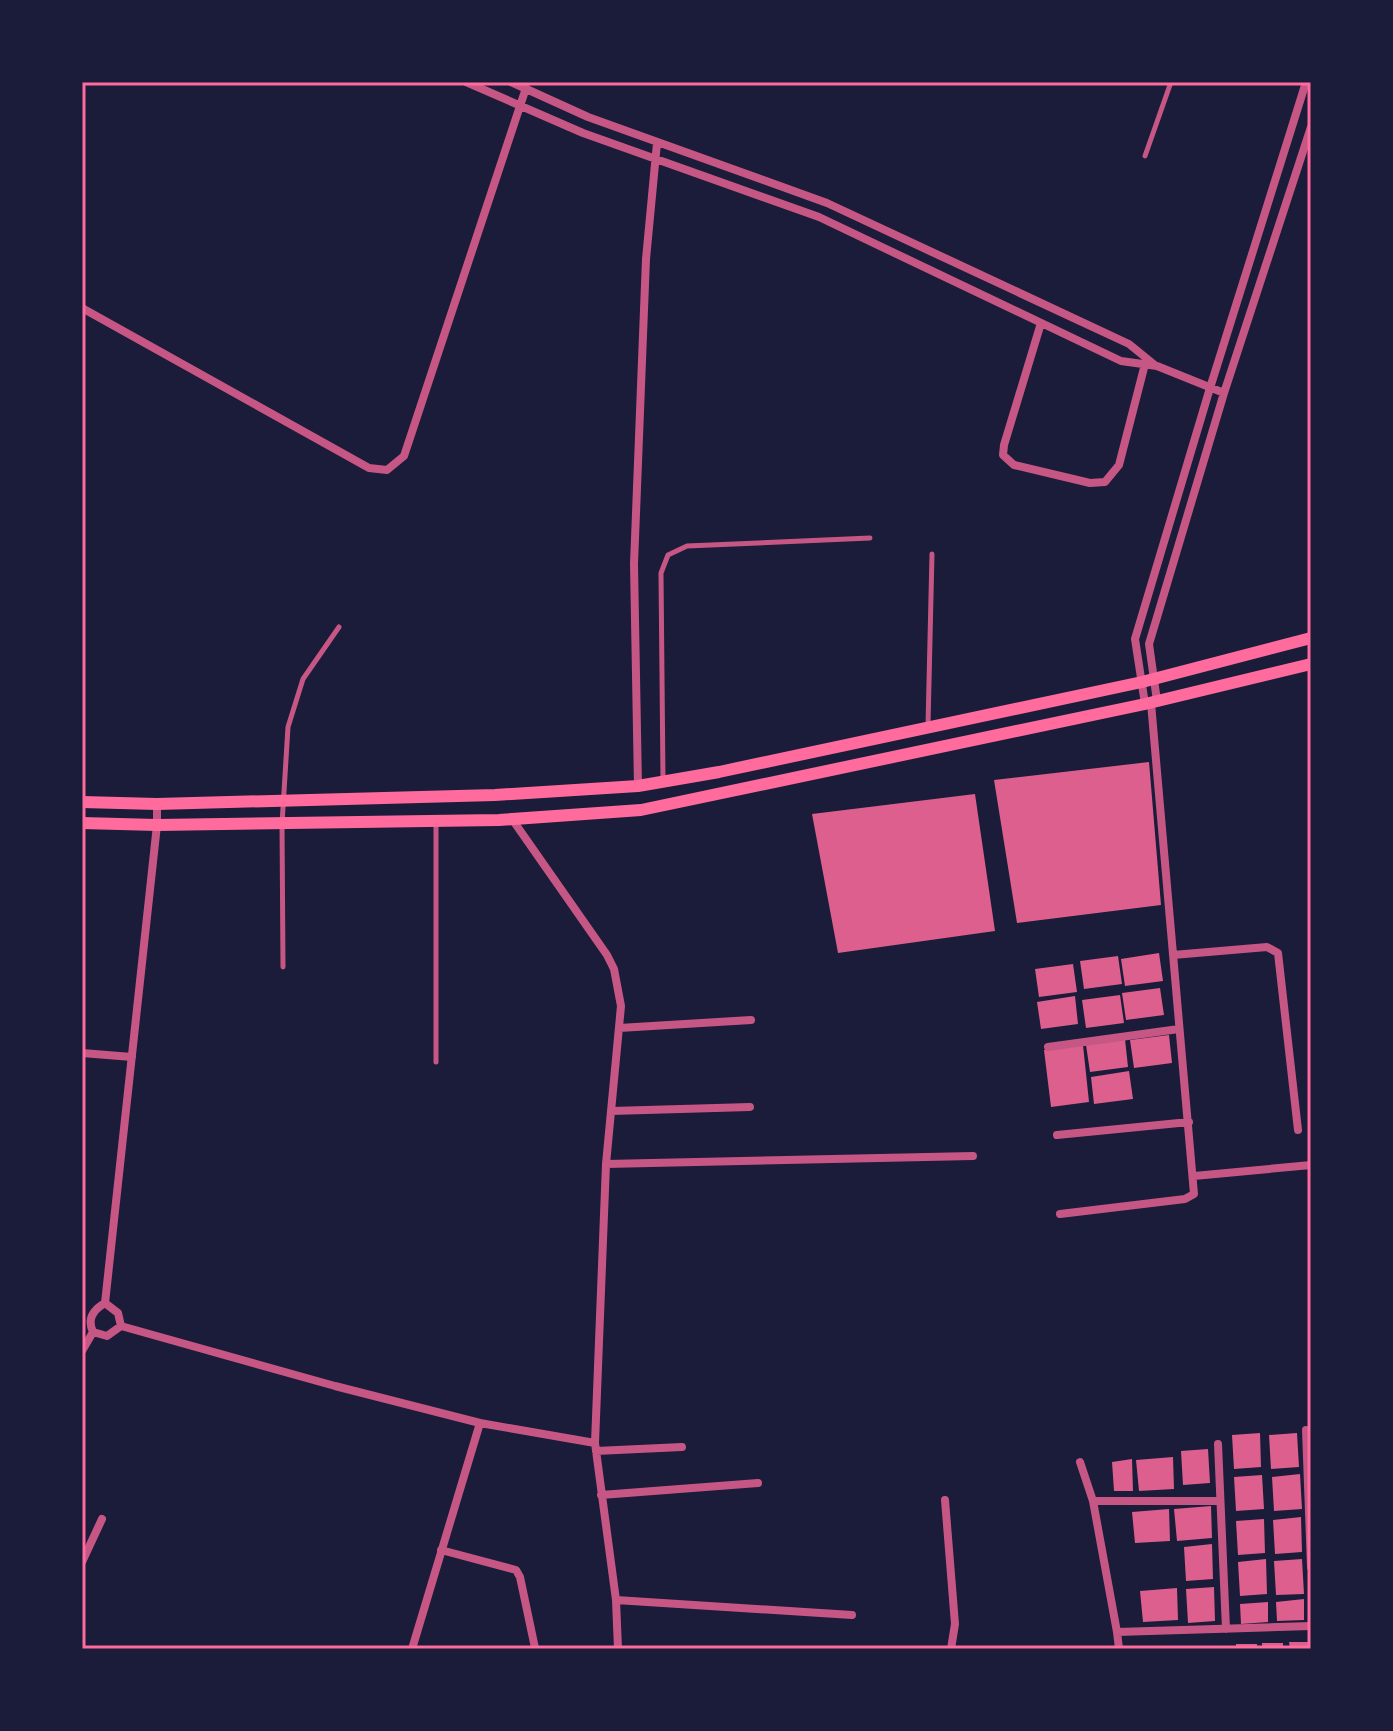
<svg xmlns="http://www.w3.org/2000/svg" width="1393" height="1731" font-family="'PT Sans Narrow',sans-serif">
  <style>
    .building { fill: #dd5f8e }
    .lines { fill: none; stroke-linecap: round; stroke-linejoin: round }
    .service { stroke: #c65784; stroke-width: 5 }
    .minor { stroke: #c65784; stroke-width: 8 }
    .secondary { stroke: #ff6b9d; stroke-width: 12 }
    .neatline { fill: none; stroke: #ff6b9d; stroke-width: 3 }
  </style>
  <rect width="100%" height="100%" fill="#1b1b3a"/>
  <path class="building" d="M 1149,762 L 1161,905 L 1017,923 L 994,780 Z
    M 975,794 L 995,931 L 838,953 L 812,814 Z
    M 1159,953 L 1163,981 L 1125,986 L 1121,959 Z
    M 1118,956 L 1122,984 L 1084,989 L 1080,961 Z
    M 1073,964 L 1077,992 L 1039,997 L 1035,969 Z
    M 1160,988 L 1164,1015 L 1126,1020 L 1122,993 Z
    M 1120,995 L 1124,1023 L 1086,1028 L 1082,1000 Z
    M 1075,996 L 1078,1024 L 1041,1029 L 1037,1002 Z
    M 1169,1035 L 1172,1063 L 1134,1068 L 1130,1040 Z
    M 1125,1039 L 1128,1067 L 1090,1072 L 1086,1045 Z
    M 1083,1045 L 1089,1102 L 1051,1107 L 1044,1050 Z
    M 1129,1071 L 1133,1099 L 1094,1104 L 1091,1077 Z
    M 1260,1433 L 1261,1467 L 1234,1469 L 1232,1435 Z
    M 1297,1433 L 1299,1467 L 1271,1469 L 1269,1435 Z
    M 1208,1449 L 1210,1483 L 1183,1485 L 1181,1451 Z
    M 1173,1457 L 1174,1489 L 1139,1491 L 1136,1460 Z
    M 1132,1459 L 1133,1491 L 1114,1491 L 1112,1462 Z
    M 1300,1474 L 1302,1509 L 1274,1511 L 1272,1477 Z
    M 1262,1475 L 1264,1509 L 1236,1511 L 1234,1477 Z
    M 1211,1506 L 1212,1538 L 1177,1541 L 1174,1509 Z
    M 1169,1509 L 1170,1541 L 1135,1543 L 1132,1512 Z
    M 1301,1517 L 1302,1552 L 1275,1554 L 1273,1520 Z
    M 1264,1519 L 1265,1553 L 1238,1555 L 1236,1521 Z
    M 1212,1544 L 1213,1579 L 1186,1581 L 1184,1547 Z
    M 1266,1559 L 1267,1594 L 1240,1596 L 1238,1562 Z
    M 1302,1559 L 1304,1594 L 1276,1595 L 1274,1561 Z
    M 1214,1587 L 1215,1621 L 1188,1623 L 1186,1589 Z
    M 1177,1588 L 1178,1620 L 1143,1622 L 1140,1591 Z
    M 1304,1599 L 1304,1620 L 1277,1621 L 1276,1602 Z
    M 1268,1602 L 1268,1622 L 1241,1624 L 1240,1604 Z
    M 1289,1642 L 1311,1642 L 1311,1649 L 1290,1649 Z
    M 1262,1643 L 1283,1643 L 1283,1649 L 1262,1649 Z
    M 1236,1644 L 1257,1644 L 1257,1649 L 1236,1649 Z
    M 1207,1646 L 1228,1646 L 1228,1649 L 1207,1649 Z"/>
  <g class="lines">
    <path class="service" d="M 1145,156 L 1171,82
      M 928,725 L 932,554
      M 663,780 L 661,573 L 668,555 L 687,546 L 870,538
      M 283,967 L 282,824 L 288,727 L 303,679 L 339,627
      M 436,1062 L 436,823"/>
    <path class="minor" d="M 466,82 L 583,133 L 819,217 L 1121,361 L 1157,366 L 1224,393
      M 511,82 L 588,117 L 827,203 L 1129,344 L 1156,366
      M 82,308 L 369,468 L 387,470 L 404,456 L 526,88
      M 1041,323 L 1004,445 L 1003,455 L 1014,465 L 1090,483 L 1105,482 L 1119,465 L 1145,364
      M 1157,701 L 1149,644 L 1224,393 L 1311,127
      M 1145,704 L 1135,639 L 1210,388 L 1306,82
      M 638,786 L 634,564 L 646,259 L 657,143
      M 512,819 L 607,955 L 614,969 L 621,1006 L 606,1164 L 595,1443 L 616,1600 L 618,1649
      M 1173,955 L 1267,947 L 1278,953 L 1298,1130
      M 619,1028 L 751,1020
      M 1048,1047 L 1179,1029
      M 82,1053 L 132,1057
      M 611,1111 L 750,1107
      M 1057,1135 L 1189,1122
      M 606,1164 L 973,1156
      M 1194,1176 L 1311,1165
      M 1060,1214 L 1185,1199 L 1194,1194 L 1151,703
      M 105,1303 L 118,1313 L 121,1326
      M 121,1326 L 335,1386 L 480,1423 L 595,1443
      M 93,1332 L 107,1336 L 121,1326
      M 82,1351 L 93,1332 C 87,1319 93,1310 105,1303 L 157,825 L 157,804
      M 1306,1430 L 1311,1567
      M 1218,1444 L 1226,1629
      M 596,1451 L 682,1447
      M 1080,1462 L 1093,1501 L 1117,1632 L 1311,1626
      M 601,1495 L 758,1483
      M 945,1500 L 955,1624 L 951,1649
      M 1093,1501 L 1220,1501
      M 441,1550 L 516,1570 L 520,1577 L 535,1648
      M 82,1562 L 102,1519
      M 616,1600 L 852,1615
      M 1117,1632 L 1119,1649
      M 412,1649 L 480,1423"/>
    <path class="secondary" d="M 82,802 L 157,804 L 495,795 L 638,786 L 719,772 L 1142,682 L 1311,638
      M 82,823 L 157,825 L 499,820 L 641,810 L 1145,704 L 1311,664"/>
  </g>
  <rect width="1393" height="1731" fill="none" stroke="#1b1b3a" stroke-width="168"/>
  <rect x="84" y="84" width="1225" height="1563" class="neatline"/>
</svg>
